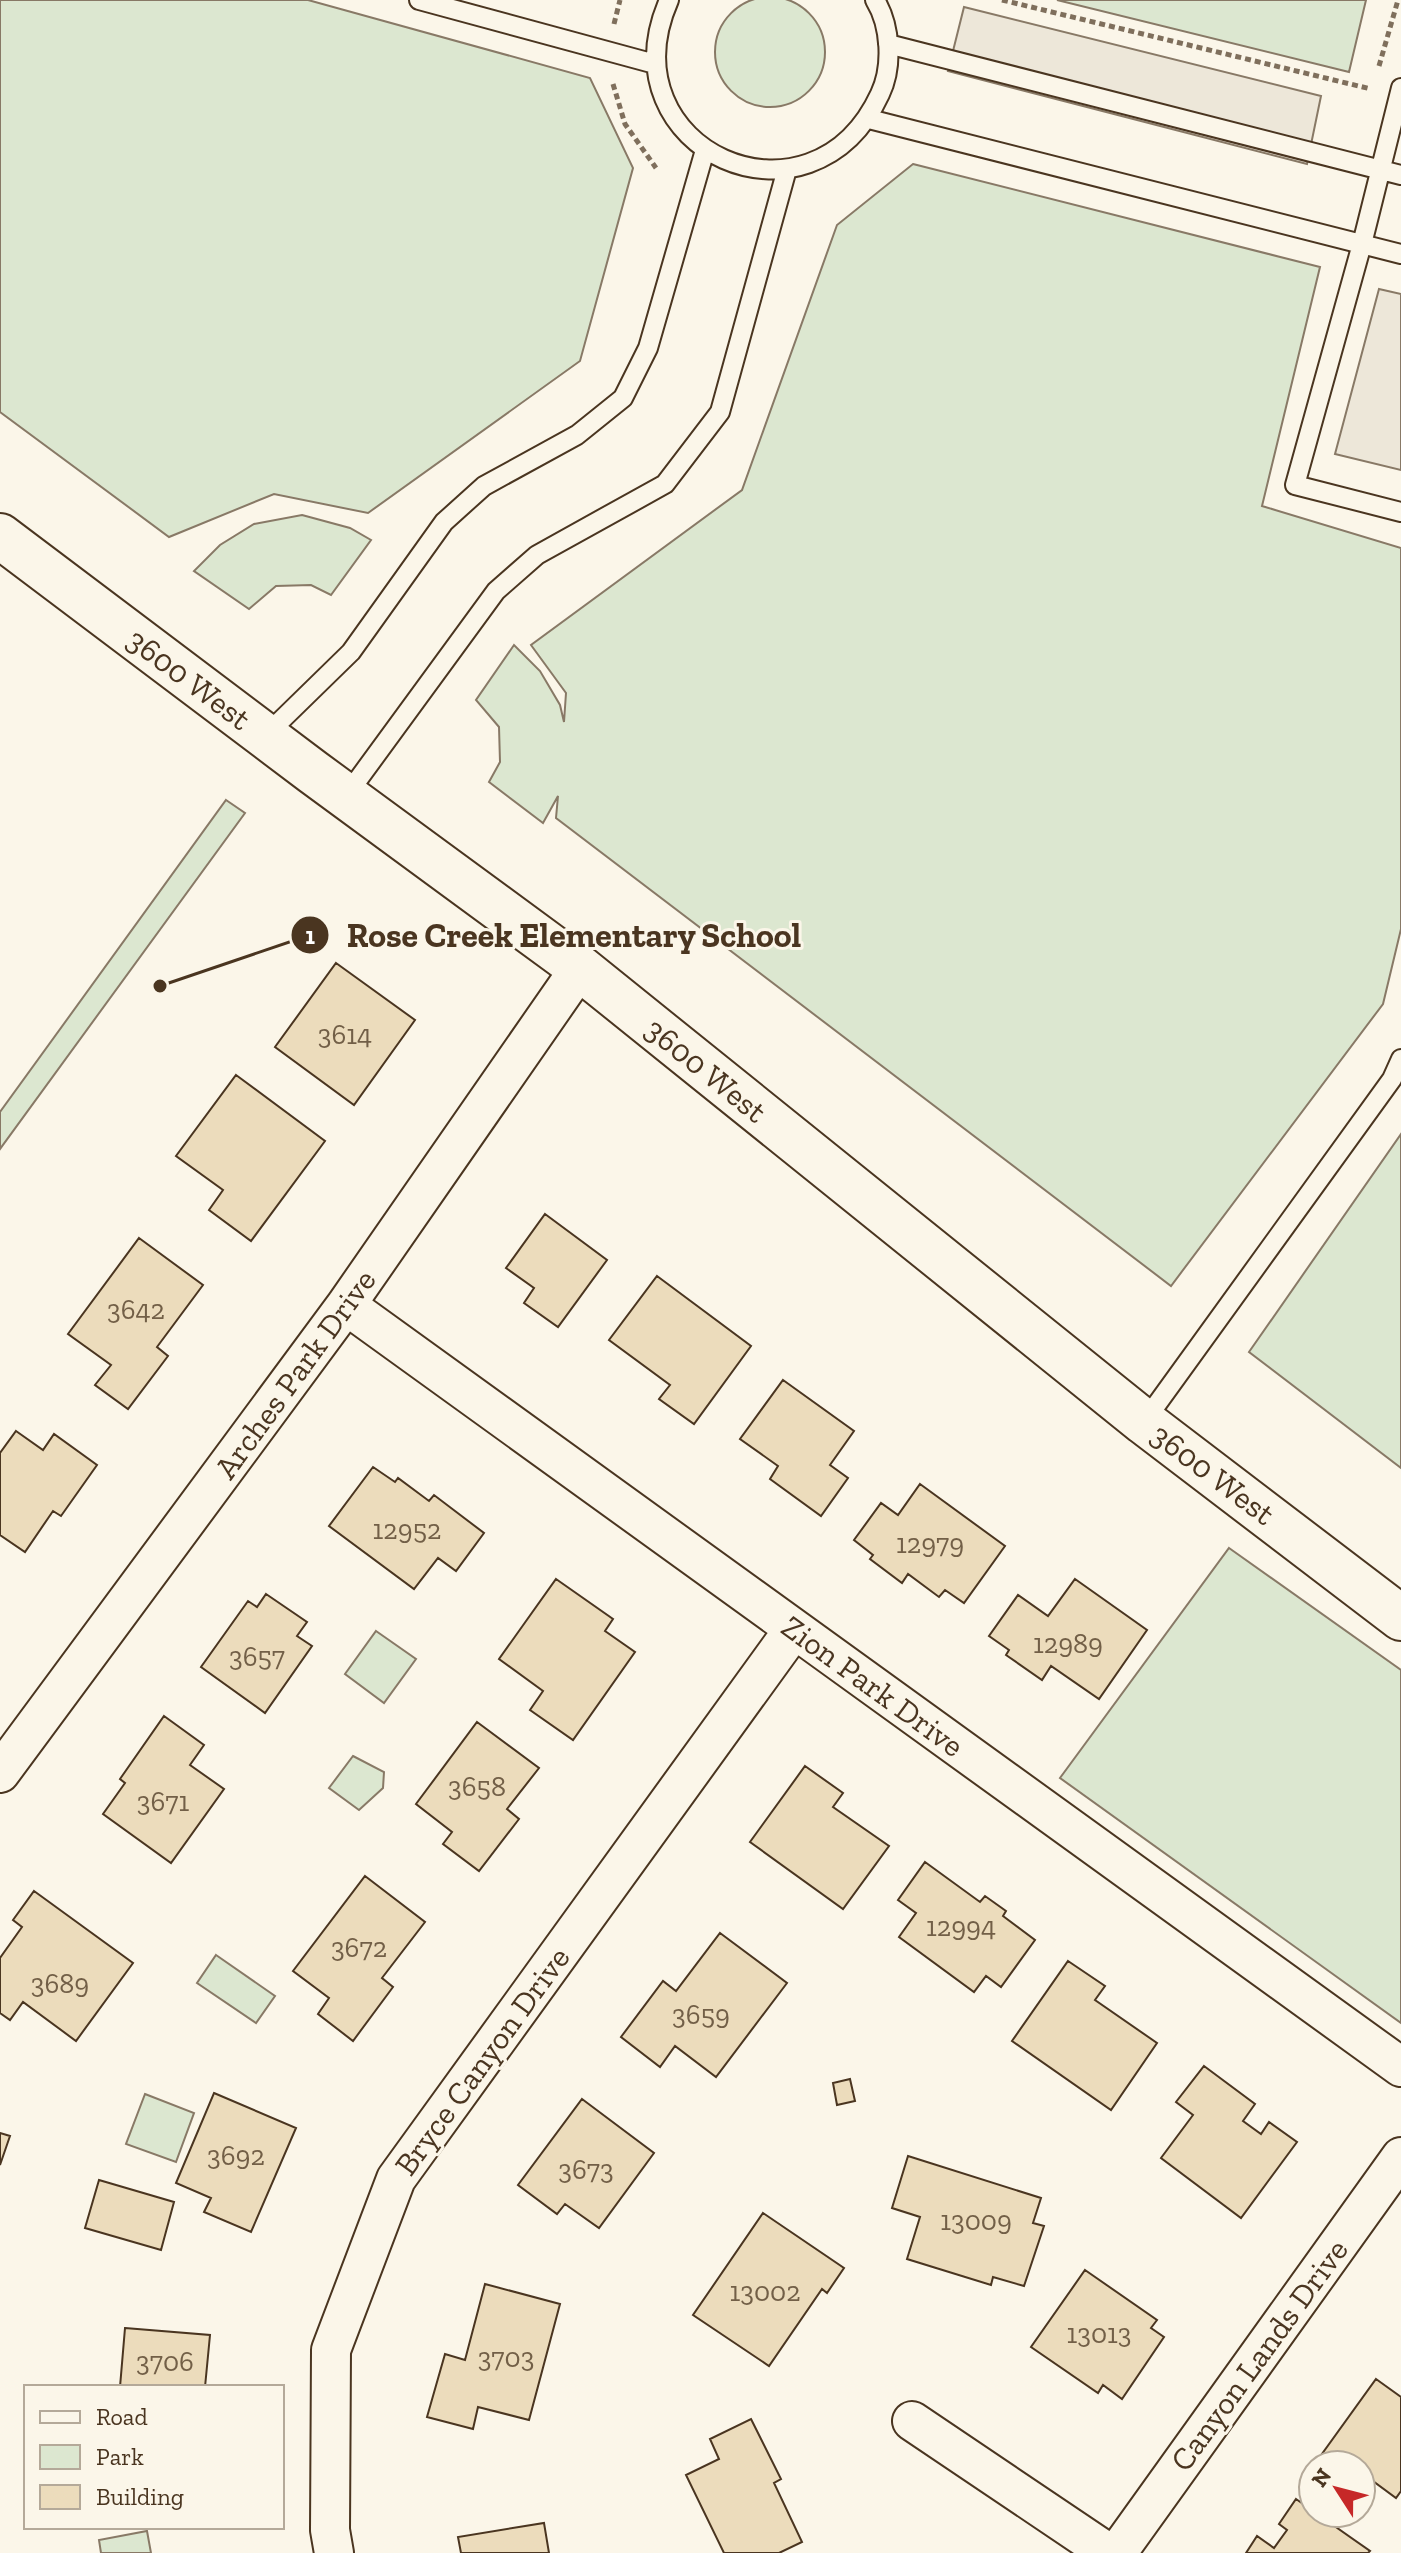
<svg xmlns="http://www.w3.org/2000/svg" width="1401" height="2553" font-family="'Zilla Slab',serif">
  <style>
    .green { fill: #dce7d0; stroke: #887966; stroke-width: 2 }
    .parking { fill: #ede7d9; stroke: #887966; stroke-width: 2 }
    .building { fill: #ecdcbc; stroke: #4a3520; stroke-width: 2 }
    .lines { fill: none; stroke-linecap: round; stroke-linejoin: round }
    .lane-casing { stroke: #4a3520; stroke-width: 22 }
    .street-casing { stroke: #4a3520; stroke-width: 42 }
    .secondary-casing { stroke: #4a3520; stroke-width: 48 }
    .path { stroke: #7f6f5c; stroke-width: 5; stroke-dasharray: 6 4; stroke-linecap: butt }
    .lane { stroke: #fbf6e9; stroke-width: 18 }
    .street { stroke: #fbf6e9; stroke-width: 38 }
    .secondary { stroke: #fbf6e9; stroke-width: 44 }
    .labels { text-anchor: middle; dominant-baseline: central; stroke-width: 6; stroke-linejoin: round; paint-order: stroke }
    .number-label { font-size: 28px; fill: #725f47 }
    .street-label { font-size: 32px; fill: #4a3520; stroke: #fbf6e9 }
    .leader { fill: none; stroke: #4a3520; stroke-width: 3 }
    .callout-dot { fill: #4a3520; stroke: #fbf6e9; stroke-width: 3 }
    .mark-label { font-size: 24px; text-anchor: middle; font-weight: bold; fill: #fff }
    .callout-label { font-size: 34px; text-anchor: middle; font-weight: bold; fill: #4a3520; stroke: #fbf6e9; stroke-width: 6; stroke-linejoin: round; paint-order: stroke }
  </style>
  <rect width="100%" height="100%" fill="#fbf6e9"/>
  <path class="green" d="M715 52a55 55 0 1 1 110 0a55 55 0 1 1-110 0Z
    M 0,0 L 308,0 L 590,78 L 633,168 L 580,361 L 368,513 L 274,494 L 169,537 L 0,412 Z
    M 1057,0 L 1366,0 L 1349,72 Z
    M 913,164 L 1320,267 L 1262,506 L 1401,548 L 1401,929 L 1383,1004 L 1171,1286 L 556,818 L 558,796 L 543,823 L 489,782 L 500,762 L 499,727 L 476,700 L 514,645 L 540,671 L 560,705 L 564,722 L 566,693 L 531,645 L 742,490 L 837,225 Z
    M 302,515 L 350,528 L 371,540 L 331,595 L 311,585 L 276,586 L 249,609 L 194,571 L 220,545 L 254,524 Z
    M 226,800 L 245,813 L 0,1149 L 0,1112 Z
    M 1401,1134 L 1401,1468 L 1249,1352 Z
    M 1229,1548 L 1401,1670 L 1401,2023 L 1060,1778 Z
    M 376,1631 L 416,1659 L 384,1703 L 345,1674 Z
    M 353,1756 L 384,1772 L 383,1788 L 359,1810 L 329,1788 Z
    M 216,1955 L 275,1996 L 256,2023 L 197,1983 Z
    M 145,2094 L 194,2113 L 176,2162 L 126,2144 Z
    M 147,2531 L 151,2553 L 101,2553 L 99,2540 Z"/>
  <path class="parking" d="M 964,7 L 1321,96 L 1307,164 L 948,71 Z
    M 1379,289 L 1401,294 L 1401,470 L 1335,454 Z"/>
  <path class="building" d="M 336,963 L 415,1020 L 354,1105 L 275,1047 Z
    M 236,1075 L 325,1141 L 251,1241 L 209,1210 L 223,1190 L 176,1156 Z
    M 545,1214 L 607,1260 L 558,1327 L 524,1303 L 534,1288 L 506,1268 Z
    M 139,1238 L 203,1285 L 157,1347 L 168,1356 L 128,1409 L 95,1385 L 111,1365 L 68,1334 Z
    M 657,1276 L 751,1346 L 694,1424 L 659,1399 L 670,1385 L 609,1340 Z
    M 783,1380 L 854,1431 L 830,1465 L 848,1478 L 821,1516 L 770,1479 L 778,1466 L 740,1439 Z
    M 16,1431 L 43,1450 L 54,1434 L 97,1465 L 61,1516 L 53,1511 L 25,1552 L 0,1535 L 0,1453 Z
    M 373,1467 L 395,1482 L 398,1478 L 429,1501 L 434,1495 L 484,1533 L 456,1571 L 438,1558 L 414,1589 L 329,1526 Z
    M 920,1484 L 1005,1546 L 964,1603 L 945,1590 L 939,1597 L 908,1574 L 902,1583 L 870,1559 L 873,1555 L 854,1540 L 881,1503 L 898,1515 Z
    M 556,1579 L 613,1619 L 605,1631 L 635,1652 L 573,1740 L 530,1710 L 543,1691 L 499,1659 Z
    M 1075,1579 L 1147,1630 L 1099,1699 L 1051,1666 L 1042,1680 L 1006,1655 L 1009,1650 L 989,1636 L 1018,1595 L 1048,1616 Z
    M 266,1594 L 307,1622 L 297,1636 L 312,1646 L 265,1713 L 201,1667 L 248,1601 L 257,1607 Z
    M 164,1716 L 204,1745 L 190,1765 L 224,1789 L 171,1863 L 103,1814 L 125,1783 L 120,1779 Z
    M 477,1722 L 539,1768 L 507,1809 L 519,1819 L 479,1871 L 443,1844 L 452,1832 L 416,1804 Z
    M 805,1766 L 843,1793 L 833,1807 L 889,1846 L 843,1909 L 750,1842 Z
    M 925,1862 L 980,1902 L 985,1896 L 1006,1911 L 1003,1916 L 1035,1940 L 1001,1987 L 986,1976 L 974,1992 L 899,1937 L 916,1913 L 898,1900 Z
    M 365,1876 L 425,1922 L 382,1978 L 393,1987 L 353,2041 L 318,2014 L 329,1998 L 293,1971 Z
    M 34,1891 L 133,1963 L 76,2041 L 23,2002 L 10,2020 L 0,2013 L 0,1958 L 22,1927 L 13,1920 Z
    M 720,1933 L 787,1983 L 716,2077 L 675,2046 L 660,2067 L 621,2037 L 663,1981 L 676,1991 Z
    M 1068,1961 L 1105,1986 L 1095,2000 L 1157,2043 L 1111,2110 L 1012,2041 Z
    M 1204,2066 L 1255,2104 L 1243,2121 L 1261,2134 L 1269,2122 L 1297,2142 L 1241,2218 L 1161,2158 L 1193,2115 L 1176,2102 Z
    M 850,2079 L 855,2101 L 837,2105 L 833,2083 Z
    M 214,2093 L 296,2128 L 251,2232 L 204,2212 L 211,2198 L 176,2183 Z
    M 582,2099 L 654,2153 L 599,2228 L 565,2204 L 557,2214 L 518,2185 Z
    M 0,2133 L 10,2136 L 0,2165 Z
    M 908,2156 L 1041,2198 L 1033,2223 L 1044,2226 L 1024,2286 L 993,2277 L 991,2285 L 907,2259 L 920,2217 L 892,2208 Z
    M 99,2180 L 174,2202 L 161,2250 L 85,2228 Z
    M 763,2213 L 844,2268 L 827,2293 L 822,2289 L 769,2366 L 693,2315 Z
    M 1085,2270 L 1157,2320 L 1151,2328 L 1164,2337 L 1122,2399 L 1103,2385 L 1098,2393 L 1031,2347 Z
    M 485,2284 L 560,2304 L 529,2420 L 478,2407 L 473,2429 L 427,2417 L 445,2354 L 465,2360 Z
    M 125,2328 L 210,2335 L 205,2387 L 120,2387 Z
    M 1376,2379 L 1401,2397 L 1401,2491 L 1396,2498 L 1366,2476 L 1361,2483 L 1361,2465 L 1314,2465 Z
    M 751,2419 L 781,2479 L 774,2483 L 802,2542 L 779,2553 L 724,2553 L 686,2475 L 719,2459 L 710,2439 Z
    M 1296,2499 L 1370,2551 L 1368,2553 L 1246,2553 L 1257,2536 L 1274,2548 L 1287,2530 L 1279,2524 Z
    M 544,2523 L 549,2553 L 461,2553 L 458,2537 Z"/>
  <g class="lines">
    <g class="lane-casing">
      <path id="lane" d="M 419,0 L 655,64
        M 669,0 C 603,150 811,243 880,94 C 893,67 891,26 875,0
        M 888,44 L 1401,175
        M 1401,88 L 1362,244 L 1295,485 L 1401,512
        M 869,119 L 1401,254
        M 265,736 L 351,652 L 444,522 L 484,486 L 577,435 L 623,398 L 648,348 L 705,150
        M 346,796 L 496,591 L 537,555 L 665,484 L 720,412 L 787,169
        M 1144,1422 L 1392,1079 L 1401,1059"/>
    </g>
    <g class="street-casing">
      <path id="street" d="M 346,1305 L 1401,2067
        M 0,1773 L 346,1305 L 580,968
        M 912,2421 L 1108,2553
        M 334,2553 L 330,2530 L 331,2350 L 396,2179 L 794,1629
        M 1117,2553 L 1401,2157"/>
    </g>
    <g class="secondary-casing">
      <path id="secondary" d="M 0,536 L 313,772 L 580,968 L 1144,1422 L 1401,1618"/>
    </g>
    <path class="path" d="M 1002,0 L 1371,89
      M 614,24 L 620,0
      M 1379,66 L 1398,0
      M 613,84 L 625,124 L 656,168"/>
    <use href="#lane" class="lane"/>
    <use href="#street" class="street"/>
    <use href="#secondary" class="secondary"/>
  </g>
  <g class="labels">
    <g class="number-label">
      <text x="345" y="1034">3614</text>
      <text x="136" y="1309">3642</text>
      <text x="407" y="1529">12952</text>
      <text x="930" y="1543">12979</text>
      <text x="1068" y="1643">12989</text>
      <text x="257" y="1656">3657</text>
      <text x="477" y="1786">3658</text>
      <text x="163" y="1801">3671</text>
      <text x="961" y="1926">12994</text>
      <text x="359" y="1947">3672</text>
      <text x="60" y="1983">3689</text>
      <text x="701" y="2014">3659</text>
      <text x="236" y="2155">3692</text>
      <text x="586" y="2169">3673</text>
      <text x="976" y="2220">13009</text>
      <text x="765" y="2291">13002</text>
      <text x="1099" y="2333">13013</text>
      <text x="506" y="2357">3703</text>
      <text x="165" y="2361">3706</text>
    </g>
    <g class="street-label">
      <text transform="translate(189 679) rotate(37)">3600 West</text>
      <text transform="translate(706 1070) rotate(39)">3600 West</text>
      <text transform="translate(295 1374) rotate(-54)">Arches Park Drive</text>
      <text transform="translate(1213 1474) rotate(37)">3600 West</text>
      <text transform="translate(873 1686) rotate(36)">Zion Park Drive</text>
      <text transform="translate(482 2061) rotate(-54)">Bryce Canyon Drive</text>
      <text transform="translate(1259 2355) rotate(-54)">Canyon Lands Drive</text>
    </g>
  </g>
  <path class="leader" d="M160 986L310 935"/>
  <g class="callout-dot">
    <circle cx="160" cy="986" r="8"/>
    <circle cx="310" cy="935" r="20"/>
  </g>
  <g class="mark-label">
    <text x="310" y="944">1</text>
  </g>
  <g class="callout-label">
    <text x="574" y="947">Rose Creek Elementary School</text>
  </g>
  <rect x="24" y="2385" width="260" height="144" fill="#fbf6e9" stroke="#b4a999" stroke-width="2"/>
  <rect x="40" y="2411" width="40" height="12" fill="#fbf6e9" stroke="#b4a999" stroke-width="2"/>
  <text x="96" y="2425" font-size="24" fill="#4a3520">Road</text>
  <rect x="40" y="2445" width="40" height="24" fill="#dce7d0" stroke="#b4a999" stroke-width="2"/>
  <text x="96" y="2465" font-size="24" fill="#4a3520">Park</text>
  <rect x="40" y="2485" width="40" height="24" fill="#ecdcbc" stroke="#b4a999" stroke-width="2"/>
  <text x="96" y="2505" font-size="24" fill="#4a3520">Building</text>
  <g transform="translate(1337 2489) rotate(306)"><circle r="38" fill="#fbf6e9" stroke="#b4a999" stroke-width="2"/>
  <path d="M0-6L14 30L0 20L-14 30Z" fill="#c62828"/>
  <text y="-12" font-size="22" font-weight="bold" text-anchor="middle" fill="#4a3520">N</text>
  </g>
</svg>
